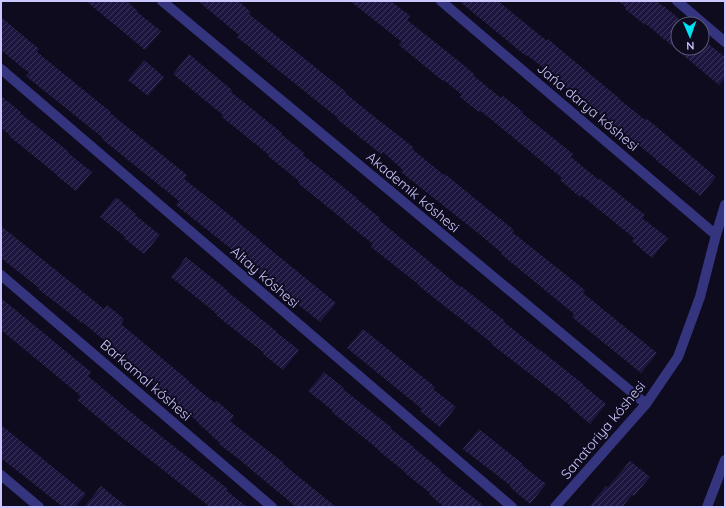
<svg xmlns="http://www.w3.org/2000/svg" width="726" height="508" font-family="Quicksand,sans-serif">
  <style>
    .building { fill: url(#building-hatch) }
    .lines { fill: none; stroke-linecap: round; stroke-linejoin: round }
    .minor { stroke: #35347f; stroke-width: 10 }
    .labels { text-anchor: middle; dominant-baseline: central; stroke-width: 4; stroke-linejoin: round; paint-order: stroke }
    .street-label { font-size: 14px; fill: #ccc8ff; stroke: #0e0b1e }
  </style>
  <defs>
    <pattern id="building-hatch" width="6" height="6" patternUnits="userSpaceOnUse"><rect width="6" height="6" fill="#1d163f"/><path d="M-1 1l2-2M0 6l6-6M5 7l2-2" fill="none" stroke="#3d365c"/></pattern>
  </defs>
  <rect width="100%" height="100%" fill="#0e0b1e"/>
  <path class="building" d="M 86,1 L 126,1 L 138,11 L 137,12 L 161,31 L 145,50 Z
    M 198,1 L 238,1 L 251,12 L 249,14 L 346,92 L 345,93 L 377,119 L 403,139 L 414,148 L 412,149 L 444,175 L 445,174 L 489,210 L 514,230 L 512,232 L 585,290 L 583,293 L 657,353 L 641,373 L 572,317 L 574,314 L 501,254 L 502,253 L 478,233 L 401,172 L 403,170 L 383,152 L 381,154 L 357,135 L 337,119 L 338,118 L 237,37 L 239,35 Z
    M 350,1 L 391,1 L 410,16 L 407,20 L 465,66 L 475,75 L 474,76 L 501,98 L 503,96 L 523,112 L 522,113 L 573,154 L 571,157 L 599,180 L 600,179 L 645,215 L 642,218 L 668,238 L 652,258 L 632,241 L 634,238 L 581,195 L 580,197 L 560,180 L 562,178 L 481,111 L 480,113 L 460,97 L 462,95 L 444,80 L 443,81 L 399,45 L 402,42 Z
    M 459,1 L 498,1 L 547,41 L 548,39 L 568,56 L 619,98 L 618,98 L 645,120 L 646,118 L 716,177 L 700,196 L 656,160 L 656,159 L 625,134 L 624,135 L 603,119 L 604,118 L 558,81 L 559,80 L 527,55 L 526,56 Z
    M 618,1 L 656,1 L 664,7 L 665,7 L 678,18 L 678,48 L 702,48 L 702,39 L 725,57 L 725,77 L 719,85 L 646,24 L 645,25 L 625,9 L 626,7 Z
    M 1,17 L 39,49 L 37,52 L 86,92 L 111,112 L 110,113 L 187,175 L 184,179 L 216,204 L 261,241 L 260,241 L 336,303 L 320,322 L 251,267 L 252,266 L 225,244 L 176,205 L 179,201 L 102,139 L 103,138 L 26,76 L 29,73 L 1,50 Z
    M 189,54 L 232,90 L 231,92 L 282,133 L 281,134 L 304,153 L 303,155 L 357,198 L 357,199 L 380,218 L 379,220 L 460,287 L 461,286 L 505,321 L 504,322 L 539,350 L 539,349 L 583,384 L 583,385 L 606,404 L 590,424 L 570,407 L 571,406 L 512,360 L 491,344 L 492,343 L 438,301 L 418,285 L 418,284 L 371,247 L 373,244 L 344,221 L 345,221 L 298,183 L 299,181 L 268,156 L 269,155 L 222,117 L 223,115 L 173,74 Z
    M 144,60 L 164,77 L 148,96 L 128,80 Z
    M 1,96 L 21,112 L 20,113 L 69,152 L 68,153 L 92,172 L 76,191 L 56,175 L 56,174 L 9,136 L 10,135 L 1,128 Z
    M 116,197 L 136,214 L 135,215 L 160,235 L 144,254 L 124,238 L 125,237 L 100,217 Z
    M 1,226 L 104,309 L 107,305 L 124,319 L 121,324 L 189,381 L 189,382 L 215,403 L 217,401 L 234,416 L 230,421 L 284,463 L 283,464 L 336,507 L 296,507 L 240,460 L 219,444 L 220,443 L 198,423 L 198,422 L 109,347 L 110,345 L 82,322 L 82,323 L 59,305 L 38,289 L 39,288 L 1,258 Z
    M 186,257 L 228,291 L 228,292 L 276,331 L 276,332 L 299,350 L 283,370 L 263,354 L 264,353 L 216,315 L 217,314 L 171,277 Z
    M 1,298 L 91,372 L 88,376 L 138,418 L 228,489 L 227,491 L 247,507 L 210,507 L 120,436 L 77,400 L 81,396 L 1,330 Z
    M 363,329 L 435,387 L 433,389 L 456,407 L 440,427 L 420,411 L 422,409 L 374,370 L 347,348 Z
    M 324,372 L 344,388 L 343,389 L 392,428 L 391,429 L 415,448 L 414,448 L 441,470 L 440,471 L 485,507 L 444,507 L 429,494 L 430,493 L 405,473 L 405,472 L 379,451 L 379,450 L 332,412 L 333,411 L 308,391 Z
    M 1,425 L 86,494 L 75,507 L 63,507 L 1,458 Z
    M 479,429 L 523,464 L 522,465 L 546,484 L 530,504 L 510,487 L 511,486 L 463,449 Z
    M 630,461 L 650,477 L 634,496 L 632,495 L 622,507 L 589,507 L 606,486 L 608,487 Z
    M 101,486 L 127,507 L 84,507 Z"/>
  <g class="lines">
    <path class="minor" d="M 162,1 L 646,404
      M 441,1 L 716,235
      M 677,1 L 725,42
      M 1,69 L 512,507
      M 1,275 L 272,507
      M 1,475 L 39,507
      M 555,507 L 646,404 L 678,357 L 700,297 L 716,235 L 725,205
      M 707,507 L 725,460"/>
  </g>
  <g class="labels">
    <g class="street-label">
      <text transform="translate(588 107) rotate(40)">Jańa darya kóshesi</text>
      <text transform="translate(413 192) rotate(40)">Akademik kóshesi</text>
      <text transform="translate(265 277) rotate(41)">Altay kóshesi</text>
      <text transform="translate(146 380) rotate(41)">Barkamal kóshesi</text>
      <text transform="translate(603 430) rotate(-50)">Sanatoriya kóshesi</text>
    </g>
  </g>
  <rect width="726" height="508" fill="none" stroke="#ccc8ff" stroke-width="4"/>
  <g transform="translate(690 36) rotate(178)"><circle r="19" fill="#0e0b1e" stroke="#5a5778"/>
  <path d="M0-3L7 15L0 10L-7 15Z" fill="#00e1f3"/>
  <text y="-6" font-size="11" font-weight="bold" text-anchor="middle" fill="#ccc8ff">N</text>
  </g>
</svg>
